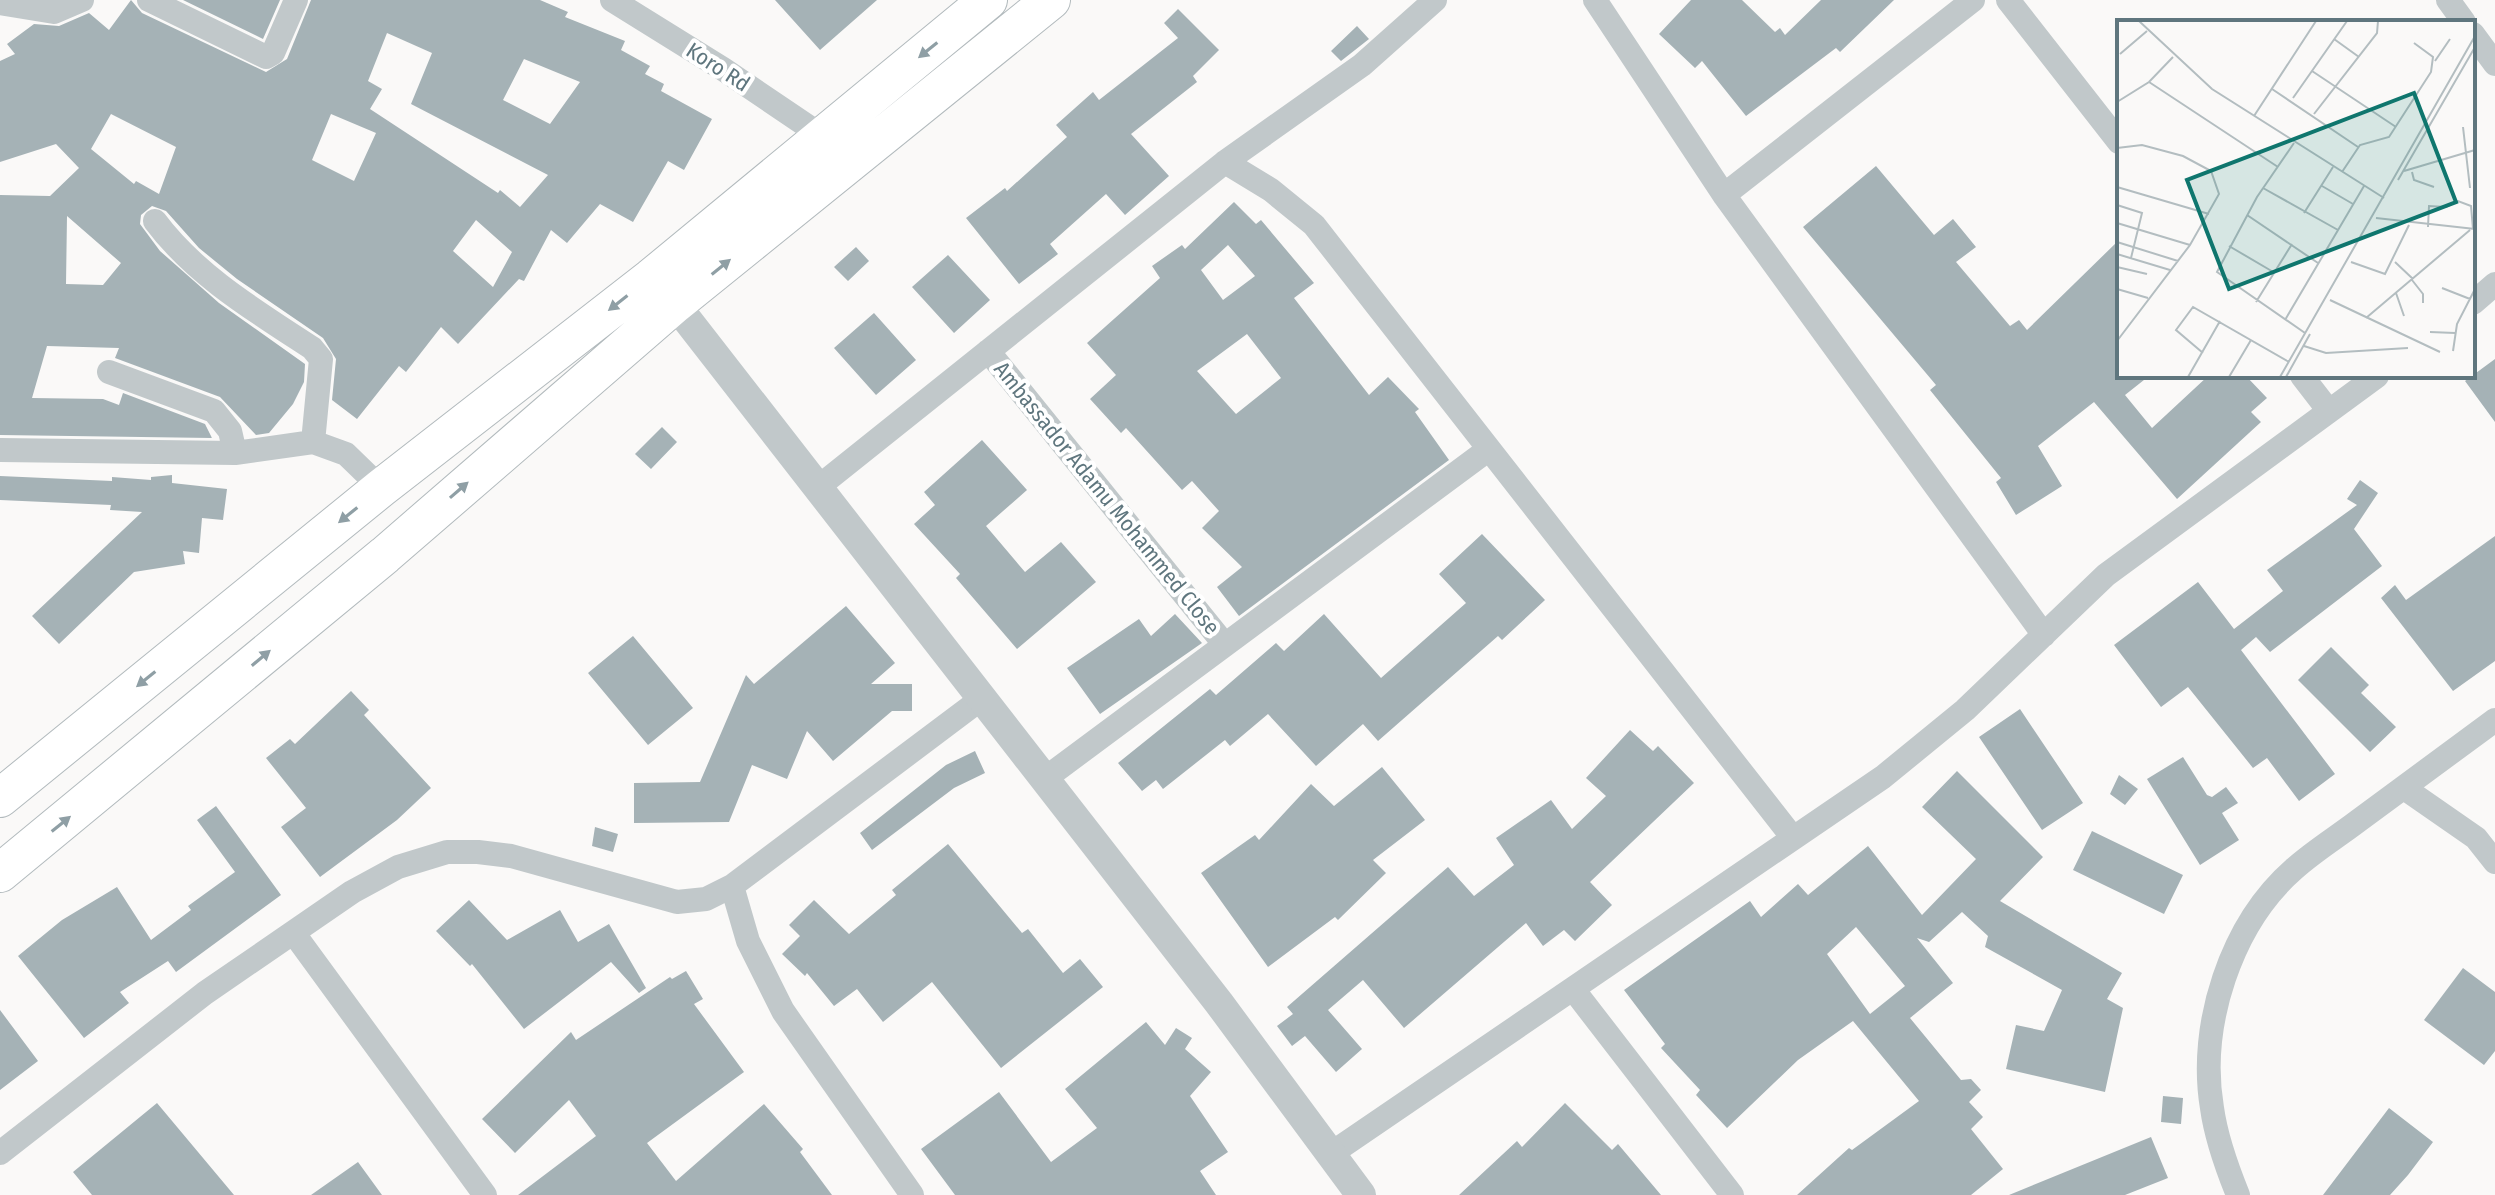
<svg xmlns="http://www.w3.org/2000/svg" width="2495" height="1195" font-family="'Fira Sans Condensed',sans-serif">
  <style>
    .building { fill: #a5b2b6; fill-rule: evenodd }
    .lines { fill: none; stroke-linecap: round; stroke-linejoin: round }
    .primary-casing { stroke: #b2babd; stroke-width: 40 }
    .minor { stroke: #c1c8ca; stroke-width: 24 }
    .tertiary { stroke: #c1c8ca; stroke-width: 30 }
    .primary { stroke: #fff; stroke-width: 38 }
    .oneway { fill: #8f9fa5 }
    .labels { text-anchor: middle; dominant-baseline: central; stroke-width: 8; stroke-linejoin: round; paint-order: stroke }
    .street-label { font-size: 22px; fill: #5f767e; stroke: #fff }
    .inset-road { fill: none; stroke: #b3bdc0; stroke-width: 2 }
    .view { fill: #0f766e; fill-opacity: 0.15; stroke: #0f766e; stroke-width: 4 }
    .inset-edge { fill: none; stroke: #5f767e; stroke-width: 4 }
  </style>
  <rect width="100%" height="100%" fill="#faf9f8"/>
  <path class="building" d="M 131,0 L 142,13 L 266,72 L 287,59 L 311,0 L 540,0 L 568,12 L 565,17 L 625,41 L 621,50 L 650,66 L 645,74 L 664,84 L 661,91 L 712,119 L 684,170 L 668,161 L 633,222 L 600,204 L 567,243 L 551,230 L 524,281 L 519,279 L 458,344 L 441,327 L 406,372 L 399,366 L 357,419 L 332,400 L 336,359 L 323,338 L 237,279 L 199,248 L 166,211 L 152,206 L 141,215 L 140,224 L 160,251 L 219,303 L 305,364 L 304,382 L 293,404 L 269,433 L 256,435 L 220,397 L 115,358 L 119,348 L 47,346 L 32,398 L 103,399 L 119,405 L 123,393 L 205,424 L 212,438 L 0,435 L 0,195 L 50,196 L 79,168 L 56,144 L 0,162 L 0,61 L 15,54 L 7,44 L 34,24 L 59,26 L 89,13 L 109,30 ZM 387,33 L 432,53 L 411,104 L 548,175 L 520,207 L 500,190 L 498,193 L 370,109 L 382,89 L 368,81 ZM 524,59 L 580,82 L 550,124 L 503,100 ZM 111,114 L 176,147 L 159,194 L 136,181 L 134,184 L 91,149 ZM 331,114 L 376,133 L 354,181 L 312,160 ZM 67,216 L 121,263 L 103,285 L 66,284 ZM 476,220 L 512,252 L 493,287 L 453,251 Z
    M 183,0 L 280,0 L 263,39 Z
    M 775,0 L 877,0 L 820,50 Z
    M 1691,0 L 1742,0 L 1775,32 L 1780,28 L 1785,35 L 1821,0 L 1894,0 L 1840,52 L 1836,48 L 1746,116 L 1702,61 L 1695,68 L 1659,34 Z
    M 1178,9 L 1219,50 L 1193,76 L 1197,82 L 1131,134 L 1169,176 L 1125,215 L 1106,194 L 1050,244 L 1058,254 L 1019,284 L 966,218 L 1005,188 L 1007,191 L 1067,137 L 1056,125 L 1093,92 L 1099,100 L 1178,38 L 1164,23 Z
    M 1357,26 L 1369,39 L 1341,61 L 1331,51 Z
    M 1876,166 L 1934,235 L 1953,219 L 1976,247 L 1956,262 L 2010,326 L 2019,320 L 2027,330 L 2119,240 L 2119,376 L 2149,376 L 2125,395 L 2152,428 L 2208,376 L 2246,376 L 2267,398 L 2251,412 L 2261,422 L 2177,499 L 2094,402 L 2038,446 L 2062,486 L 2016,515 L 1996,482 L 2001,478 L 1930,390 L 1936,385 L 1803,227 Z
    M 1234,202 L 1256,224 L 1261,220 L 1314,283 L 1294,298 L 1369,395 L 1388,377 L 1419,409 L 1415,412 L 1449,460 L 1239,616 L 1217,587 L 1242,567 L 1202,528 L 1219,511 L 1192,481 L 1182,490 L 1126,428 L 1121,433 L 1090,399 L 1116,375 L 1087,343 L 1160,278 L 1152,266 L 1182,245 L 1185,249 ZM 1228,245 L 1255,276 L 1223,300 L 1201,270 ZM 1247,334 L 1281,378 L 1236,414 L 1197,371 Z
    M 856,247 L 869,261 L 848,281 L 834,267 Z
    M 948,255 L 990,300 L 954,333 L 912,287 Z
    M 874,313 L 916,360 L 876,395 L 834,348 Z
    M 2495,359 L 2495,422 L 2465,381 Z
    M 662,427 L 677,442 L 651,469 L 635,454 Z
    M 982,440 L 1027,490 L 986,526 L 1025,572 L 1061,542 L 1096,582 L 1017,649 L 956,578 L 960,574 L 914,524 L 935,505 L 924,492 Z
    M 172,475 L 172,483 L 227,489 L 223,520 L 202,518 L 199,553 L 183,551 L 185,564 L 134,572 L 59,644 L 32,616 L 142,512 L 110,510 L 111,505 L 0,500 L 0,476 L 112,481 L 112,477 L 151,480 L 151,477 Z
    M 2360,480 L 2378,493 L 2354,529 L 2382,566 L 2270,652 L 2256,637 L 2241,650 L 2335,774 L 2299,801 L 2267,758 L 2253,768 L 2188,687 L 2161,707 L 2114,645 L 2198,582 L 2234,629 L 2283,591 L 2267,570 L 2357,505 L 2347,499 Z
    M 1482,534 L 1545,600 L 1502,640 L 1498,636 L 1378,741 L 1363,724 L 1316,766 L 1268,714 L 1230,746 L 1225,740 L 1163,789 L 1156,780 L 1142,791 L 1118,763 L 1210,689 L 1216,695 L 1276,643 L 1284,651 L 1324,614 L 1381,678 L 1466,603 L 1439,574 Z
    M 2495,536 L 2495,661 L 2453,691 L 2381,598 L 2395,585 L 2406,600 Z
    M 846,606 L 895,663 L 871,684 L 912,684 L 912,711 L 892,711 L 833,761 L 807,731 L 787,779 L 752,765 L 729,822 L 634,823 L 634,783 L 700,782 L 746,675 L 754,684 Z
    M 1175,614 L 1202,643 L 1100,714 L 1067,668 L 1139,619 L 1151,636 Z
    M 633,636 L 693,708 L 648,745 L 588,673 Z
    M 2331,647 L 2369,685 L 2361,693 L 2396,727 L 2370,752 L 2298,680 Z
    M 351,691 L 369,710 L 364,715 L 431,788 L 397,820 L 320,877 L 281,827 L 306,808 L 266,758 L 290,739 L 295,744 Z
    M 2020,709 L 2083,803 L 2042,830 L 1979,737 Z
    M 1630,730 L 1653,751 L 1658,746 L 1694,783 L 1590,882 L 1612,905 L 1575,941 L 1564,930 L 1543,946 L 1526,923 L 1404,1028 L 1363,980 L 1328,1010 L 1362,1049 L 1336,1072 L 1305,1036 L 1292,1046 L 1277,1026 L 1293,1014 L 1287,1007 L 1448,867 L 1474,896 L 1514,865 L 1496,838 L 1551,800 L 1572,829 L 1606,796 L 1586,778 Z
    M 975,751 L 985,773 L 954,788 L 872,850 L 860,833 L 946,765 Z
    M 2183,757 L 2207,795 L 2212,797 L 2226,787 L 2238,803 L 2222,813 L 2239,840 L 2200,865 L 2147,779 Z
    M 1382,767 L 1425,820 L 1373,860 L 1386,873 L 1338,920 L 1335,917 L 1268,967 L 1201,873 L 1255,835 L 1259,840 L 1311,784 L 1334,806 Z
    M 1957,771 L 2043,857 L 2000,901 L 2122,973 L 2107,999 L 2123,1008 L 2105,1092 L 2006,1069 L 2016,1025 L 2044,1031 L 2062,990 L 1985,947 L 1988,936 L 1962,912 L 1929,942 L 1917,938 L 1953,983 L 1910,1018 L 1961,1080 L 1971,1079 L 1981,1090 L 1969,1102 L 1983,1117 L 1971,1129 L 2003,1169 L 1971,1195 L 1797,1195 L 1849,1148 L 1852,1150 L 1919,1101 L 1853,1021 L 1798,1060 L 1727,1128 L 1696,1095 L 1700,1090 L 1661,1048 L 1665,1044 L 1624,990 L 1750,901 L 1761,917 L 1798,884 L 1808,895 L 1868,846 L 1922,915 L 1976,859 L 1922,807 ZM 1856,927 L 1905,986 L 1870,1014 L 1827,954 Z
    M 2119,775 L 2138,789 L 2125,805 L 2110,794 Z
    M 216,806 L 281,895 L 176,972 L 168,961 L 120,992 L 129,1003 L 84,1038 L 18,956 L 62,920 L 117,887 L 151,940 L 191,910 L 188,906 L 235,872 L 197,820 Z
    M 595,827 L 618,834 L 613,852 L 592,846 Z
    M 2092,831 L 2183,875 L 2164,914 L 2073,870 Z
    M 948,844 L 1022,933 L 1028,929 L 1063,973 L 1080,959 L 1103,987 L 1001,1068 L 932,982 L 883,1022 L 857,989 L 834,1006 L 807,973 L 805,976 L 782,954 L 800,936 L 789,925 L 814,900 L 849,934 L 896,895 L 892,890 Z
    M 469,900 L 507,940 L 560,910 L 578,942 L 609,924 L 646,988 L 639,993 L 611,962 L 524,1029 L 472,964 L 470,966 L 436,931 Z
    M 2463,968 L 2495,992 L 2495,1051 L 2484,1065 L 2424,1020 Z
    M 686,971 L 703,999 L 694,1004 L 744,1072 L 647,1143 L 676,1181 L 764,1104 L 803,1149 L 800,1152 L 832,1195 L 518,1195 L 596,1136 L 569,1100 L 515,1153 L 482,1119 L 571,1032 L 576,1040 L 670,977 L 672,979 Z
    M 0,1010 L 38,1061 L 0,1090 Z
    M 1146,1022 L 1165,1045 L 1176,1028 L 1192,1038 L 1185,1049 L 1211,1072 L 1190,1096 L 1228,1152 L 1200,1171 L 1216,1195 L 955,1195 L 921,1149 L 999,1092 L 1051,1162 L 1097,1128 L 1065,1089 Z
    M 2163,1096 L 2183,1098 L 2181,1124 L 2161,1122 Z
    M 157,1103 L 234,1195 L 92,1195 L 73,1172 Z
    M 1565,1103 L 1612,1150 L 1618,1144 L 1661,1195 L 1459,1195 L 1517,1141 L 1522,1147 Z
    M 2389,1108 L 2433,1142 L 2408,1175 L 2390,1195 L 2323,1195 Z
    M 2151,1137 L 2168,1178 L 2125,1195 L 2009,1195 Z
    M 358,1162 L 382,1195 L 311,1195 Z"/>
  <g class="lines">
    <g class="primary-casing">
      <path id="primary" d="M 0,798 L 381,488 L 651,278 L 988,0
        M 0,873 L 385,555 L 675,304 L 1051,0"/>
    </g>
    <path class="minor" d="M 149,0 L 266,57 L 273,53 L 296,0
      M 612,0 L 723,69 L 822,136
      M 1595,0 L 1724,195 L 2044,635
      M 2008,0 L 2119,142
      M 2448,0 L 2464,22
      M 0,3 L 54,12 L 82,0
      M 2473,34 L 2495,64
      M 1225,162 L 1271,190 L 1314,225 L 1793,838
      M 1724,195 L 1973,0
      M 155,221 C 195,275 257,312 312,348 L 321,359 L 313,442
      M 2473,303 L 2495,284
      M 988,351 L 1225,645
      M 109,372 L 214,411 L 230,431 L 235,453
      M 2302,376 L 2329,411
      M 0,450 L 235,453 L 313,442 L 346,454 L 381,488
      M 817,488 L 1225,162 L 1362,65 L 1435,0
      M 1043,780 L 1489,449
      M 2404,788 L 2476,838 L 2495,862
      M 732,886 L 748,941 L 783,1011 L 912,1195
      M 295,935 L 485,1195
      M 1573,989 L 1732,1195
      M 0,1153 L 205,993 L 352,892 L 398,867 L 447,852 L 478,852 L 511,856 L 677,902 L 706,899 L 732,886 L 981,699
      M 1332,1153 L 1883,777 L 1965,710 L 2106,575 L 2377,376
      M 2238,1195 C 2227,1168 2216,1137 2212,1108 C 2198,1025 2231,924 2294,869 C 2314,851 2337,837 2358,821 C 2403,788 2449,754 2495,720"/>
    <path class="tertiary" d="M 675,304 L 1219,1003 L 1361,1195"/>
    <use href="#primary" class="primary"/>
  </g>
  <defs><path id="oneway-solid" d="M-6-.8H1V-3.2L6.5 0L1 3.2V.8H-6Z" transform="scale(2)"/></defs>
  <g class="oneway">
    <use href="#oneway-solid" transform="translate(928 50) rotate(141)"/>
    <use href="#oneway-solid" transform="translate(721 267) rotate(-39)"/>
    <use href="#oneway-solid" transform="translate(618 303) rotate(142)"/>
    <use href="#oneway-solid" transform="translate(459 490) rotate(-41)"/>
    <use href="#oneway-solid" transform="translate(348 515) rotate(141)"/>
    <use href="#oneway-solid" transform="translate(261 658) rotate(-40)"/>
    <use href="#oneway-solid" transform="translate(146 679) rotate(141)"/>
    <use href="#oneway-solid" transform="translate(61 824) rotate(-39)"/>
  </g>
  <g class="labels">
    <g class="street-label">
      <text transform="translate(718 67) rotate(33)">Koro Rd</text>
      <text transform="translate(1107 498) rotate(51)">Ambassador Adamu Mohammed Close</text>
    </g>
  </g>
  <g transform="translate(2117 20)">
    <rect width="358" height="358" fill="#faf9f8"/>
    <path class="inset-road" d="M 22,1 L 95,69 L 267,178M 217,19 L 242,37M 3,34 L 30,11M 318,41 L 333,19M 195,51 L 279,107M 32,62 L 161,147M 155,69 L 241,127M 176,78 L 230,1M 0,82 L 32,62 L 56,37M 197,94 L 260,13 L 261,1M 137,96 L 199,1M 346,107 L 353,168M 177,123 L 140,177 L 100,252 L 188,313M 0,128 L 25,125 L 66,136 L 94,151 L 102,174 L 73,225 L 0,321M 287,151 L 358,130M 225,152 L 243,125 L 272,117 L 314,52 L 316,37 L 297,23M 295,152 L 297,160 L 317,167M 281,160 L 358,27M 205,166 L 236,184M 0,167 L 92,194M 146,168 L 221,210M 0,185 L 25,193 L 14,238M 187,193 L 216,147M 130,195 L 201,243M 259,198 L 358,209M 0,203 L 73,225M 311,207 L 312,186 L 329,187 L 341,181 L 354,186 L 356,209M 0,222 L 61,241M 112,226 L 158,253M 0,234 L 53,250M 234,242 L 268,254 L 292,205M 278,242 L 296,259M 0,247 L 30,254M 295,260 L 306,274 L 306,283M 325,268 L 353,279M 0,269 L 31,278M 279,273 L 287,296M 213,280 L 323,332M 139,282 L 175,224M 249,298 L 353,210M 168,300 L 247,166M 313,312 L 338,313M 187,326 L 209,333 L 291,328M 336,331 L 340,304 L 358,269M 86,333 L 59,310 L 76,287 L 172,342M 71,357 L 103,301M 112,357 L 134,320M 163,357 L 358,16M 169,357 L 193,314"/>
    <path class="view" d="M 297,73 L 339,182 L 112,269 L 70,160 Z"/>
    <rect width="358" height="358" class="inset-edge"/>
  </g>
</svg>
